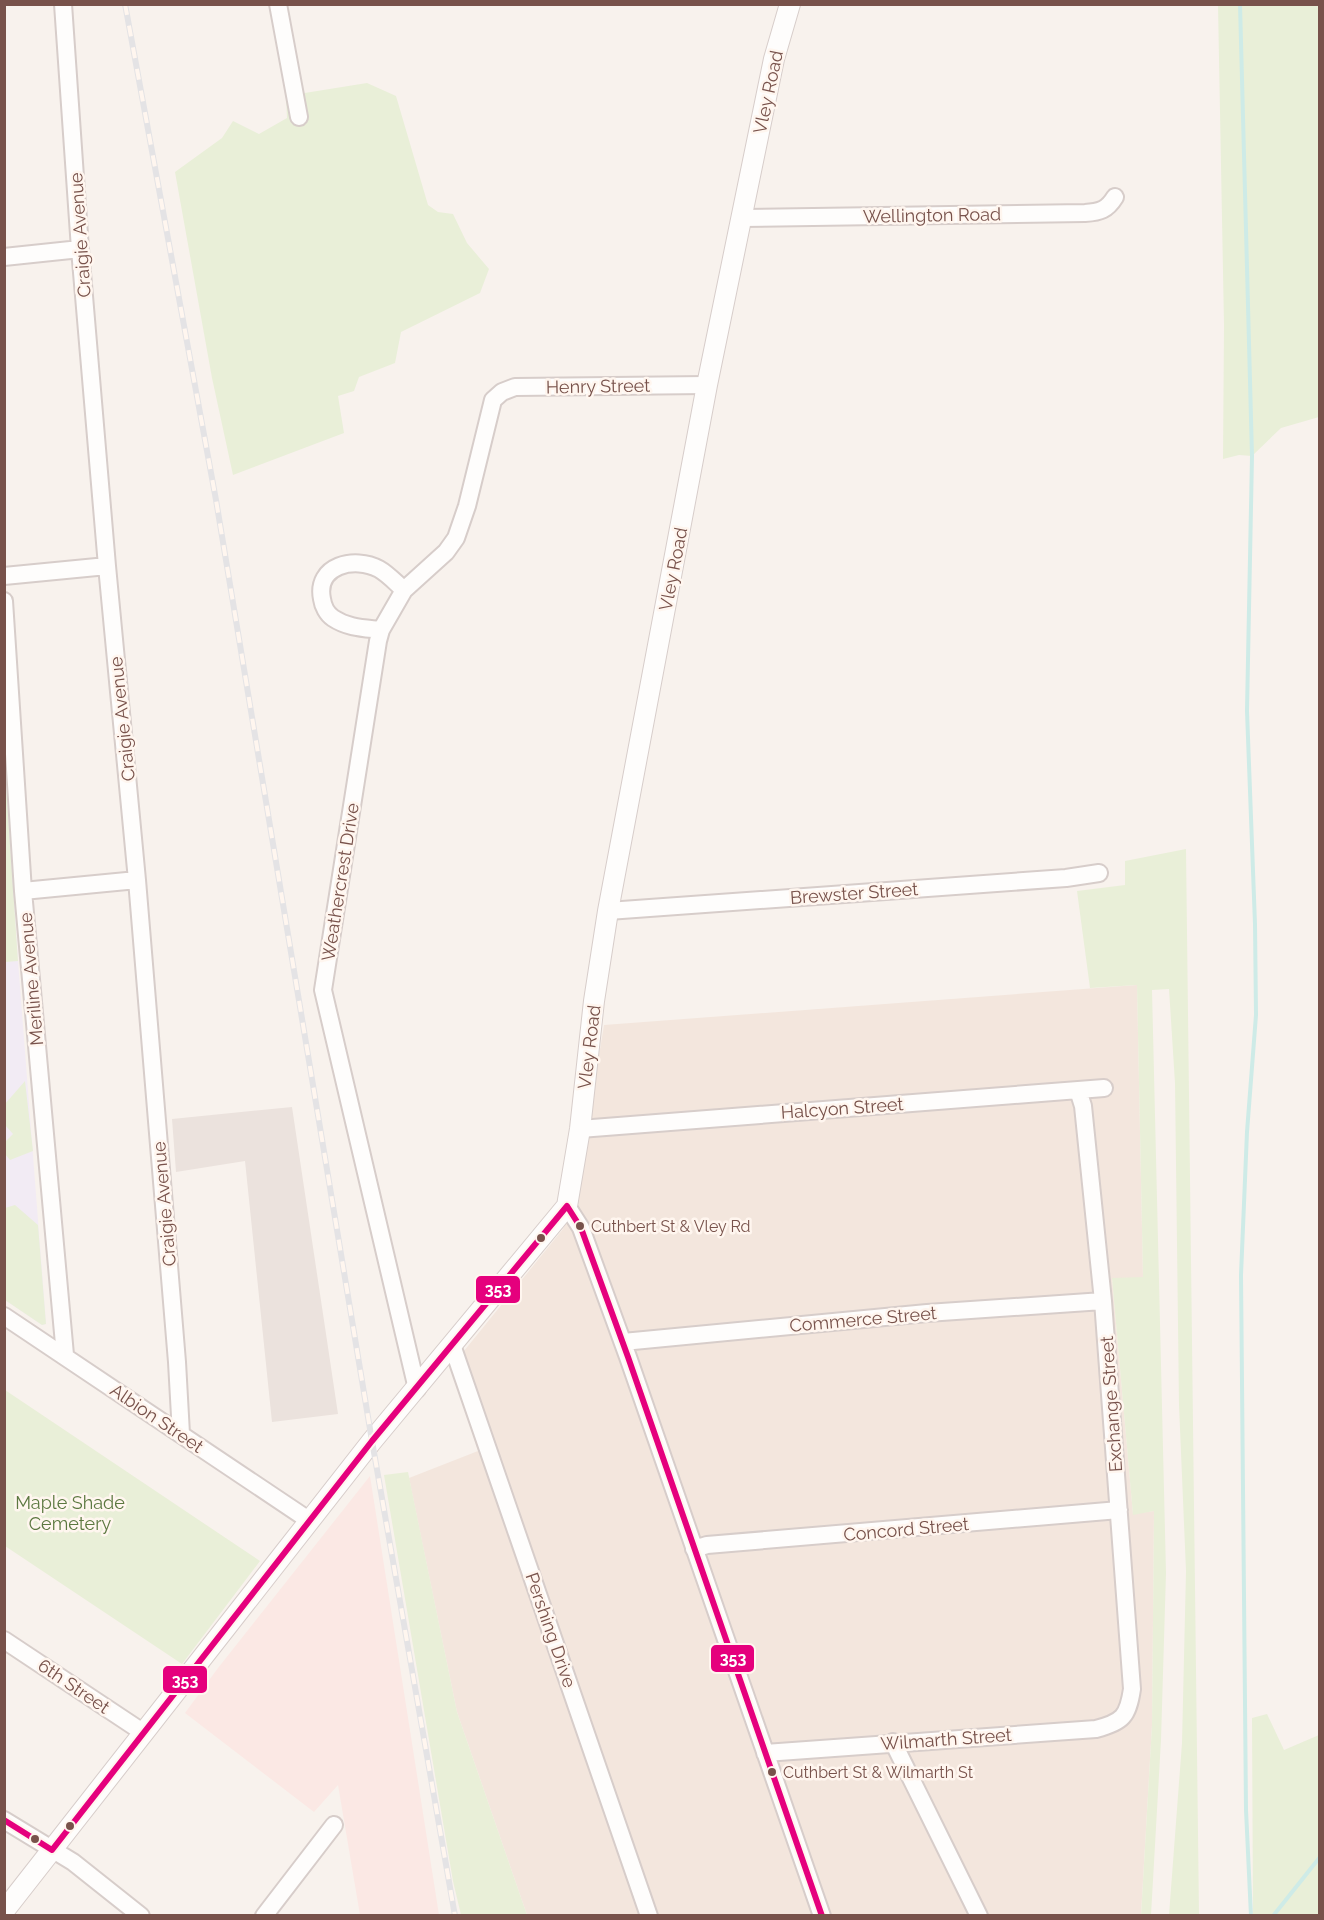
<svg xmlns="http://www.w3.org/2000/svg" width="1324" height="1920" font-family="Raleway,sans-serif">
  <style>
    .residential { fill: #f3e6dd }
    .commercial { fill: #fbe8e4 }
    .industrial { fill: #ebe2dd }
    .education { fill: #f2ebf4 }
    .green { fill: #e9efd8 }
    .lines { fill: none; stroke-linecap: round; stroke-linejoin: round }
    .stream { stroke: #ceebe7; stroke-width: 4 }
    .minor-casing { stroke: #d7cdca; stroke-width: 20 }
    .tertiary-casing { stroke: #d7cdca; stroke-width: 22 }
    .minor { stroke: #fefdfc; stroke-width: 16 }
    .tertiary { stroke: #fefdfc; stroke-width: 20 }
    .rail-casing { stroke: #e4e3e5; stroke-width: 6 }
    .rail { stroke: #fff6ef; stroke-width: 4; stroke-dasharray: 11; stroke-linecap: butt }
    .bus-1-casing { stroke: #fff6ef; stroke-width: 10 }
    .bus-1 { stroke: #e5007d; stroke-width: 6 }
    .bus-dot { fill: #78524b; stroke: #fff6ef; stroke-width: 2 }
    .labels { text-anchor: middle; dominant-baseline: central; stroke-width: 5; stroke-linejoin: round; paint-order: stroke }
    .bus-label { font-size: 16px; fill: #78524b; stroke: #fff6ef; text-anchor: start }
    .street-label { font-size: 18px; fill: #78524b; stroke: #fff6ef }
    .park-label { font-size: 18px; fill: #5c7840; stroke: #fff6ef }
    .line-badge { stroke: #fff6ef; stroke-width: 2 }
    .badge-label { font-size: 16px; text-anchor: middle; font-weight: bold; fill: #fff }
  </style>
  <rect width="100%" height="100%" fill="#f8f2ed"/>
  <path class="residential" d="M 1137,985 L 1143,1278 L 1112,1279 L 1133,1514 L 1154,1511 L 1152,1725 L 1141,1915 L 527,1915 L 457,1712 L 409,1478 L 478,1451 L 451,1367 L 563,1229 L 580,1185 L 584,1147 L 604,1025 Z"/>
  <path class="commercial" d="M 370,1476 L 439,1915 L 360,1915 L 338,1785 L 314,1812 L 185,1713 L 218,1668 Z"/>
  <path class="industrial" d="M 292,1107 L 338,1414 L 272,1422 L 245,1161 L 176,1172 L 172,1119 Z"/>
  <path class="education" d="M 4,755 L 18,961 L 46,1324 L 42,1325 L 5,1300 Z"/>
  <path class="green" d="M 1218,5 L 1320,5 L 1319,417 L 1281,428 L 1252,456 L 1239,455 L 1223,459 L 1224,325 Z
    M 367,83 L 396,96 L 428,205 L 438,212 L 453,214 L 467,243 L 489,269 L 480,293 L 401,332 L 395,363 L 359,377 L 354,391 L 338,396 L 344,433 L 233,475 L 212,378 L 175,172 L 222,138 L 233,121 L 259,134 L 287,118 L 286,96 Z
    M 4,755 L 18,961 L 5,962 L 4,962 Z
    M 1186,849 L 1199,1915 L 1169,1915 L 1182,1743 L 1186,1571 L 1179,1405 L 1175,1083 L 1169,989 L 1152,990 L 1166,1573 L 1161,1740 L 1151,1915 L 1141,1916 L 1152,1725 L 1154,1511 L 1133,1515 L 1112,1278 L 1143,1277 L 1137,985 L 1090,988 L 1077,891 L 1125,885 L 1125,861 Z
    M 25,1081 L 33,1151 L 10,1160 L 5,1154 L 5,1142 L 13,1134 L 5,1125 L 5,1104 Z
    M 15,1205 L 38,1225 L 46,1324 L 42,1325 L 5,1300 L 5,1208 Z
    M 5,1390 L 260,1561 L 182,1664 L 5,1546 Z
    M 408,1472 L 457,1712 L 527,1915 L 461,1915 L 453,1881 L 384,1475 Z
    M 1267,1714 L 1284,1750 L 1319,1735 L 1319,1915 L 1253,1915 L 1252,1718 Z"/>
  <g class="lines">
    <path class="stream" d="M 1240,4 L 1252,456 L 1247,711 L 1255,924 L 1256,1015 L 1247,1132 L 1241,1275 L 1246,1810 L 1251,1916
      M 1273,1916 L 1320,1857"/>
    <g class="minor-casing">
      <path id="minor" d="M 63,4 L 80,249 L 107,566 L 137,880 L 177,1362 L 181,1434
        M 278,4 L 299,117
        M 742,218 L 1085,213 C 1100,212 1107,210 1115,197
        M 4,257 L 80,249
        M 4,576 L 107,566
        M 4,601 L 23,891 L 65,1355
        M 381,630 C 364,628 348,628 333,618 C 327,614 323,606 322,599 C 315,565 355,556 379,569 C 388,574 396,583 404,590
        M 23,891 L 137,880
        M 608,911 L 1066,878 L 1099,873
        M 580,1129 L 1104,1088
        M 567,1206 L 581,1228 L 628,1357 L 822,1916
        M 4,1316 L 310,1521
        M 623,1342 L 927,1313 L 1103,1301
        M 452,1345 L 649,1916
        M 417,1389 L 323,990 L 378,641 L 381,630 L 404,590 L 446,552 L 456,538 L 467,506 L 493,400 L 502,392 L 515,387 L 707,385
        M 694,1549 L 707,1545 L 1119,1510
        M 4,1640 L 144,1733
        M 893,1742 L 979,1916
        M 765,1753 L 1096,1729 C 1123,1722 1128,1716 1132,1689 L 1103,1301 L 1083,1106 L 1078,1090
        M 4,1820 L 73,1862 L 141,1916
        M 264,1916 L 334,1825"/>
    </g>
    <g class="tertiary-casing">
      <path id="tertiary" d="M 4,1911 L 372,1441 L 567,1206 L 580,1129 L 594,1001 L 608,911 L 707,385 L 774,59 L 790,4"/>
    </g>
    <use href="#minor" class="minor"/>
    <use href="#tertiary" class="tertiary"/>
    <g class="rail-casing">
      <path id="rail" d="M 125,4 L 216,500 L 372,1441 L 455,1916"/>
    </g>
    <use href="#rail" class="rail"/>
    <g class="bus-1-casing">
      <path id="bus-1" d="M 4,1820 L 52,1850 L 372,1441 L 567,1206 L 581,1228 L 628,1357 L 822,1916"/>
    </g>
    <use href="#bus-1" class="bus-1"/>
  </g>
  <g class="bus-dot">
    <circle cx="580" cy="1226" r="5"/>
    <circle cx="541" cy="1238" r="5"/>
    <circle cx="772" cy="1772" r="5"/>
    <circle cx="70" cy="1826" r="5"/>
    <circle cx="35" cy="1839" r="5"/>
  </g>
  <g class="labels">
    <g class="bus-label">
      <text x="591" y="1226">Cuthbert St &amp; Vley Rd</text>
      <text x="783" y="1772">Cuthbert St &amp; Wilmarth St</text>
    </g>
    <g class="street-label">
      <text transform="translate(768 92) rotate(-78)">Vley Road</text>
      <text transform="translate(932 215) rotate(-1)">Wellington Road</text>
      <text transform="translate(80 235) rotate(-94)">Craigie Avenue</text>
      <text transform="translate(598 386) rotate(-1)">Henry Street</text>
      <text transform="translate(673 569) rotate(-79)">Vley Road</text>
      <text transform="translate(122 719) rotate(-96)">Craigie Avenue</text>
      <text transform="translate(340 882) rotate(-81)">Weathercrest Drive</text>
      <text transform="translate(854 893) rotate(-4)">Brewster Street</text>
      <text transform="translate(31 979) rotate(-95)">Meriline Avenue</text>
      <text transform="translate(589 1047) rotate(-83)">Vley Road</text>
      <text transform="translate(842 1108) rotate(-4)">Halcyon Street</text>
      <text transform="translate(164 1204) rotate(-95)">Craigie Avenue</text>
      <text transform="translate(863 1319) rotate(-5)">Commerce Street</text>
      <text transform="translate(1111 1404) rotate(-94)">Exchange Street</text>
      <text transform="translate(157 1418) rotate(34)">Albion Street</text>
      <text transform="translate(906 1529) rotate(-5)">Concord Street</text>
      <text transform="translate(551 1630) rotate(71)">Pershing Drive</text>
      <text transform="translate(74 1686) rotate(34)">6th Street</text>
      <text transform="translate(946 1739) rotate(-4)">Wilmarth Street</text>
    </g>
    <g class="park-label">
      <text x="70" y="1502">Maple Shade<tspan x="70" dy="21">Cemetery</tspan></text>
    </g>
  </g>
  <g class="line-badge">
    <rect x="475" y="1275" width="46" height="29" rx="6" fill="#e5007d"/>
    <rect x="710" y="1644" width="45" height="29" rx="6" fill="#e5007d"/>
    <rect x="162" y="1665" width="46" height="29" rx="6" fill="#e5007d"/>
  </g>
  <g class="badge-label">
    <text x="498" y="1295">353</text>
    <text x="733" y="1664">353</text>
    <text x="185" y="1686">353</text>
  </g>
  <rect width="1324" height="1920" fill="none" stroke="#78524b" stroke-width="12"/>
</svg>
